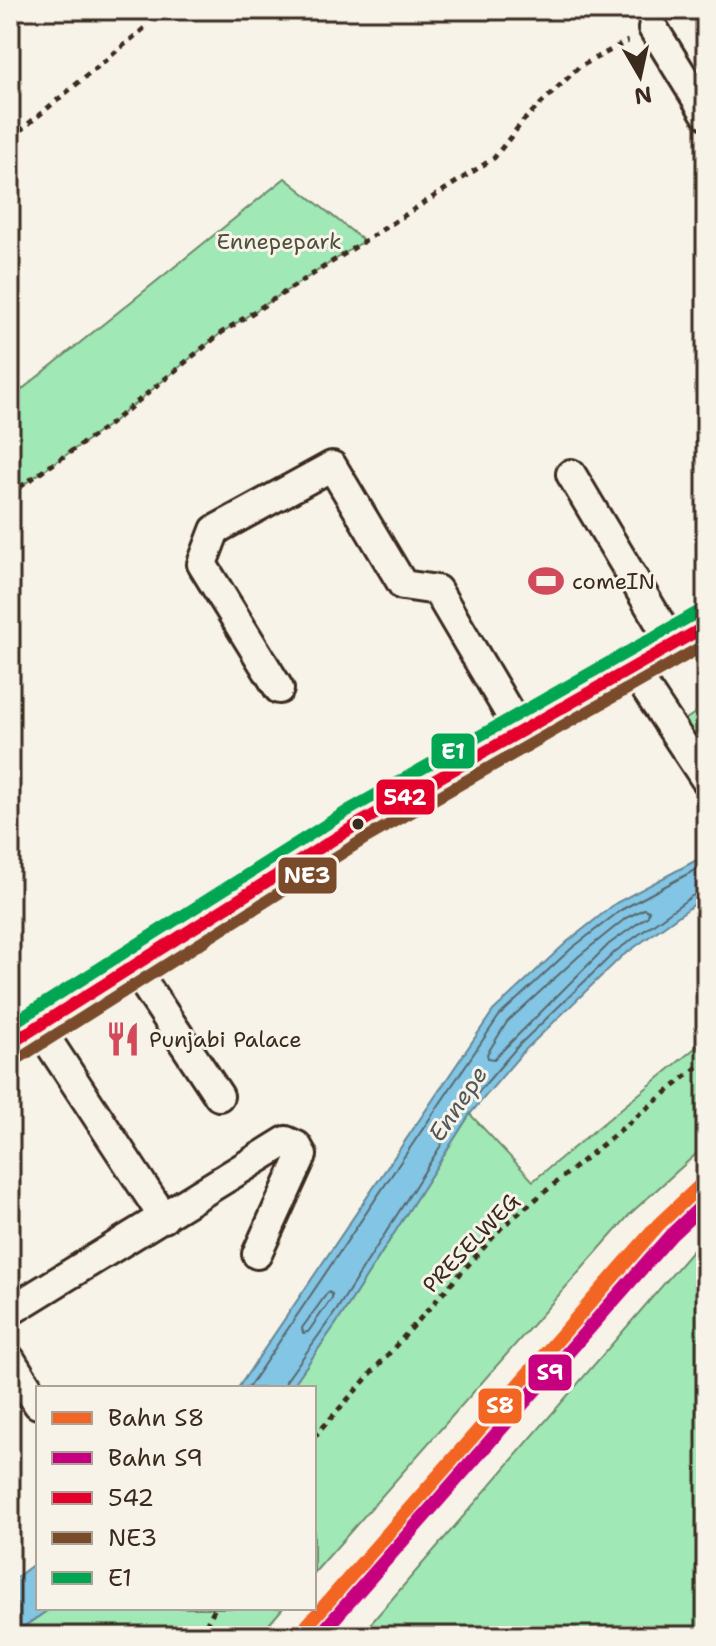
<svg xmlns="http://www.w3.org/2000/svg" width="716" height="1646" font-family="'Shantell Sans',sans-serif">
  <style>
    .green { fill: #a0e8b5; stroke: #6e896a; stroke-width: 2 }
    .water { fill: #83c5e4; stroke: #668795; stroke-width: 2 }
    .lines { fill: none; stroke-linecap: round; stroke-linejoin: round }
    .shore { stroke: #58686d; stroke-width: 2 }
    .minor-casing { stroke: #3b2a1e; stroke-width: 34 }
    .major-casing { stroke: #3b2a1e; stroke-width: 42 }
    .path { stroke: #3b2a1e; stroke-width: 5; stroke-dasharray: 6 6; stroke-linecap: butt }
    .minor { stroke: #f7f3e8; stroke-width: 28 }
    .major { stroke: #fae180; stroke-width: 36 }
    .bus-1-casing { stroke: #f7f3e8; stroke-width: 18 }
    .bus-2-casing { stroke: #f7f3e8; stroke-width: 18 }
    .bus-3-casing { stroke: #f7f3e8; stroke-width: 18 }
    .bus-1 { stroke: #e4002b; stroke-width: 12 }
    .bus-2 { stroke: #7a4b2a; stroke-width: 12 }
    .bus-3 { stroke: #00a651; stroke-width: 12 }
    .rail-1-casing { stroke: #f7f3e8; stroke-width: 20 }
    .rail-2-casing { stroke: #f7f3e8; stroke-width: 20 }
    .rail-1 { stroke: #f26522; stroke-width: 14 }
    .rail-2 { stroke: #c7007f; stroke-width: 14 }
    .bus-dot { fill: #3b2a1e; stroke: #f7f3e8; stroke-width: 3 }
    .labels { text-anchor: middle; dominant-baseline: central; stroke-width: 6; stroke-linejoin: round; paint-order: stroke }
    .park-label { font-size: 22px; fill: #4f503c; stroke: #f7f3e8 }
    .poi-label { font-size: 22px; fill: #3b2a1e; stroke: #f7f3e8; text-anchor: start }
    .street-label { font-size: 22px; fill: #3b2a1e; stroke: #f7f3e8 }
    .water-label { font-size: 24px; font-style: italic; fill: #515859; stroke: #f7f3e8 }
    .line-badge { stroke: #f7f3e8; stroke-width: 3 }
    .badge-label { font-size: 22px; text-anchor: middle; font-weight: bold; fill: #fff }
  </style>
  <rect width="100%" height="100%" fill="#f7f3e8"/>
  <filter id="ink" filterUnits="userSpaceOnUse"><feTurbulence type="fractalNoise" baseFrequency=".0125" numOctaves="2"/><feDisplacementMap in="SourceGraphic" scale="16" xChannelSelector="R" yChannelSelector="G"/><feConvolveMatrix kernelMatrix="1 2 1 2 8 2 1 2 1" color-interpolation-filters="sRGB"/></filter>
  <g filter="url(#ink)">
    <path class="green" d="M 285,178 L 364,241 L 221,333 L 109,425 L 10,494 L 10,399 Z
      M 706,706 L 706,780 L 672,728 Z
      M 706,1039 L 706,1145 L 631,1213 L 314,1573 L 314,1388 L 291,1388 L 342,1315 L 470,1114 L 533,1181 Z
      M 706,1240 L 706,1636 L 360,1636 L 694,1249 Z
      M 51,1608 L 283,1608 L 259,1636 L 10,1636 Z"/>
    <path class="water" d="M 706,855 L 706,896 L 621,957 L 523,1052 L 470,1114 L 342,1315 L 291,1388 L 238,1388 L 493,1011 L 567,942 L 616,903 Z
      M 38,1561 L 38,1608 L 51,1608 L 10,1636 L 10,1582 Z"/>
    <g class="lines">
      <path class="shore" d="M 644,909 L 649,911 L 648,916 L 609,944 L 494,1059 L 488,1058 L 487,1054 L 507,1022 L 579,956 L 626,918 Z
        M 328,1292 L 332,1294 L 332,1298 L 308,1332 L 303,1333 L 302,1328 Z
        M 248,1388 L 499,1016 L 572,948 L 621,910 L 706,864
        M 285,1388 L 286,1381 L 336,1311 L 464,1109 L 518,1046 L 616,951 L 699,891 L 706,890"/>
      <g class="minor-casing">
        <path id="minor" d="M 653,28 L 706,114
          M 571,474 L 673,645
          M 632,668 L 706,780
          M 279,689 L 202,564 L 215,530 L 332,466 L 403,585 L 437,590 L 520,731
          M 132,965 L 219,1096
          M 38,1026 L 164,1218
          M 10,1311 L 286,1141 L 297,1146 L 302,1155 L 257,1254
          M 10,1359 L 38,1404"/>
      </g>
      <g class="major-casing">
        <path id="major" d="M 10,1044 L 358,824 L 706,626"/>
      </g>
      <path class="path" d="M 10,139 L 147,26
        M 10,494 L 109,425 L 221,333 L 494,158 L 523,121 L 579,67 L 628,41
        M 314,1437 L 503,1226 L 706,1060
        M 200,1636 L 215,1608"/>
      <use href="#minor" class="minor"/>
      <use href="#major" class="major"/>
      <g class="bus-1-casing">
        <path id="bus-1" d="M 10,1044 L 358,824 L 706,626"/>
      </g>
      <g class="bus-2-casing">
        <path id="bus-2" d="M 19,1058 L 366,838 L 706,644"/>
      </g>
      <g class="bus-3-casing">
        <path id="bus-3" d="M 10,1025 L 349,810 L 698,612"/>
      </g>
      <use href="#bus-1" class="bus-1"/>
      <use href="#bus-2" class="bus-2"/>
      <use href="#bus-3" class="bus-3"/>
      <g class="rail-1-casing">
        <path id="rail-1" d="M 298,1636 L 659,1224 L 706,1180"/>
      </g>
      <g class="rail-2-casing">
        <path id="rail-2" d="M 319,1636 L 671,1235 L 706,1202"/>
      </g>
      <use href="#rail-1" class="rail-1"/>
      <use href="#rail-2" class="rail-2"/>
    </g>
  </g>
  <defs>
    <g id="stadium-bare" transform="scale(2.76)"><path d="M0-5a6.5 5 0 1 0 0 10a6.5 5 0 1 0 0-10ZM-3.5-1.8h7v3.6h-7Z" fill="#d1495b" stroke="#f7f3e8" stroke-width="2.5" paint-order="stroke"/></g>
    <g id="restaurant-bare" transform="scale(2.76)"><path d="M-5-6h1v4h1v-4h1v4h1v-4h1v5L-1.5 .5V6h-2V.5L-5-1ZM5-6V6H3V1.5H1.5Q1.5-4 5-6Z" fill="#d1495b" stroke="#f7f3e8" stroke-width="2.5" paint-order="stroke"/></g>
  </defs>
  <g fill-rule="evenodd">
    <use href="#stadium-bare" x="546" y="581"/>
    <use href="#restaurant-bare" x="123" y="1039"/>
  </g>
  <circle class="bus-dot" cx="358" cy="824" r="7"/>
  <g class="labels">
    <g class="park-label">
      <text x="279" y="241">Ennepepark</text>
    </g>
    <g class="poi-label">
      <text x="572" y="581">comeIN</text>
      <text x="149" y="1039">Punjabi Palace</text>
    </g>
    <g class="street-label">
      <text transform="translate(471 1243) rotate(-46)">PRESELWEG</text>
    </g>
    <g class="water-label">
      <text transform="translate(458 1104) rotate(-56)">Ennepe</text>
    </g>
  </g>
  <g class="line-badge">
    <rect x="430" y="732" width="46" height="38" rx="8" fill="#00a651"/>
    <rect x="375" y="778" width="61" height="38" rx="8" fill="#e4002b"/>
    <rect x="277" y="856" width="61" height="39" rx="8" fill="#7a4b2a"/>
    <rect x="527" y="1353" width="46" height="39" rx="8" fill="#c7007f"/>
    <rect x="477" y="1387" width="46" height="38" rx="8" fill="#f26522"/>
  </g>
  <g class="badge-label">
    <text x="453" y="759">E1</text>
    <text x="405" y="805">542</text>
    <text x="307" y="883">NE3</text>
    <text x="550" y="1380">S9</text>
    <text x="500" y="1413">S8</text>
  </g>
  <rect width="716" height="1646" fill="none" stroke="#f7f3e8" stroke-width="40"/>
  <rect x="20" y="20" width="676" height="1606" fill="none" stroke="#3b2a1e" stroke-width="3" filter="url(#ink)"/>
  <rect x="36" y="1386" width="280" height="224" fill="#f7f3e8" stroke="#aca397" stroke-width="2"/>
  <rect x="52" y="1412" width="40" height="12" fill="#f26522" stroke="#aca397" stroke-width="2"/>
  <text x="108" y="1426" font-size="24" fill="#3b2a1e">Bahn S8</text>
  <rect x="52" y="1452" width="40" height="12" fill="#c7007f" stroke="#aca397" stroke-width="2"/>
  <text x="108" y="1466" font-size="24" fill="#3b2a1e">Bahn S9</text>
  <rect x="52" y="1492" width="40" height="12" fill="#e4002b" stroke="#aca397" stroke-width="2"/>
  <text x="108" y="1506" font-size="24" fill="#3b2a1e">542</text>
  <rect x="52" y="1532" width="40" height="12" fill="#7a4b2a" stroke="#aca397" stroke-width="2"/>
  <text x="108" y="1546" font-size="24" fill="#3b2a1e">NE3</text>
  <rect x="52" y="1572" width="40" height="12" fill="#00a651" stroke="#aca397" stroke-width="2"/>
  <text x="108" y="1586" font-size="24" fill="#3b2a1e">E1</text>
  <g transform="translate(640 76) rotate(171)" stroke="#f7f3e8" stroke-width="6" paint-order="stroke">
  <path d="M0-6L14 30L0 20L-14 30Z" fill="#3b2a1e"/>
  <text y="-12" font-size="22" font-weight="bold" text-anchor="middle" fill="#3b2a1e">N</text>
  </g>
</svg>
